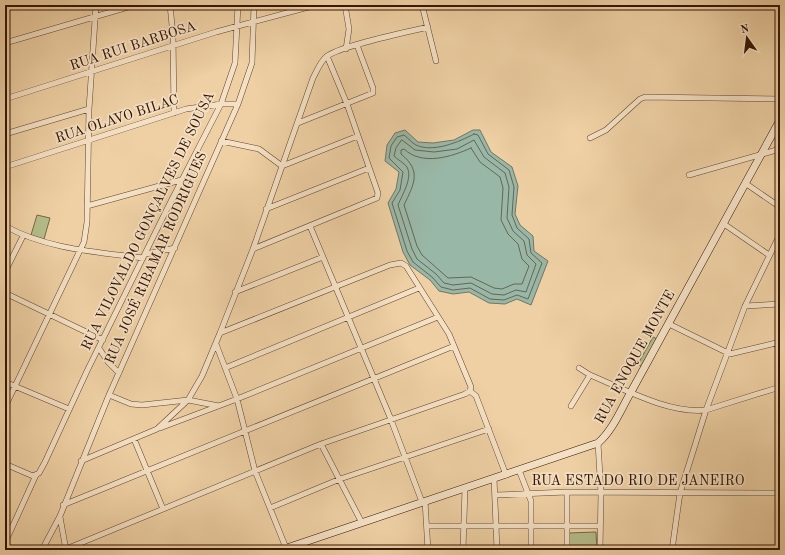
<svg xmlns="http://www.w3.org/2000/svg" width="785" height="555" font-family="'Old Standard TT',serif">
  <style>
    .green { fill: #b4bc89; stroke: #746846 }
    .water { fill: #99b7a6; stroke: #717665 }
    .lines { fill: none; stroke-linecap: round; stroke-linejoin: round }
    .shore { stroke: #665; stroke-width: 1 }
    .stream { stroke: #717665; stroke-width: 1.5 }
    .minor-casing { stroke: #62442c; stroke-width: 6 }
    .secondary-casing { stroke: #341504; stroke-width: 8 }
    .minor { stroke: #f4e0c4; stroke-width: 5 }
    .secondary { stroke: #f4e0c4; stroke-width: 7 }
    .labels { text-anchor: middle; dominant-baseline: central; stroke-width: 3.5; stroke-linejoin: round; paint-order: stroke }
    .street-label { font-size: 14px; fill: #341504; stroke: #f4e0c4 }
  </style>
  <rect width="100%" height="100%" fill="#eed0a4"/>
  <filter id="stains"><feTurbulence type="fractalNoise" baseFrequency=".005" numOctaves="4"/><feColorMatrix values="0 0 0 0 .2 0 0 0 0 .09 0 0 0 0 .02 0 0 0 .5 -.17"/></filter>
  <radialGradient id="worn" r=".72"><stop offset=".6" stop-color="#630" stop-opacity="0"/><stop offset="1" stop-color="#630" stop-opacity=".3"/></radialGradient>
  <path class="green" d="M 37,215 L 50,218 L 44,239 L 31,235 Z
    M 653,337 L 657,339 L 642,367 L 638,364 Z
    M 596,532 L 597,550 L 569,550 L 569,533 Z"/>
  <path class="water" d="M 405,130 L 418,142 L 433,143 L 454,140 L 473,130 L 480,130 L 491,152 L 512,167 L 518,186 L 515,214 L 520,225 L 533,236 L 534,251 L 548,261 L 531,305 L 517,299 L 505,304 L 489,303 L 469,292 L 453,294 L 439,291 L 430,280 L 410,265 L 403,252 L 388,203 L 396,189 L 399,172 L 385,161 L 387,145 L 395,133 Z"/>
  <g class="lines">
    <path class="shore" d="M 474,134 L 478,135 L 488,154 L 509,170 L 514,187 L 512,215 L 517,228 L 529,239 L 531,253 L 542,263 L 528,299 L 517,295 L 504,300 L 490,299 L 470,288 L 453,290 L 441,287 L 432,277 L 413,262 L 407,251 L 392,203 L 400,190 L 403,172 L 389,158 L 391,146 L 397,137 L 404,135 C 408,138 412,143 416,145 C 433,153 459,142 474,134 Z
      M 402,140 L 415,150 L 434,152 L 457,149 L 474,140 L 484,157 L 505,173 L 509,187 L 507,218 L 513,231 L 524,241 L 527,255 L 536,264 L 526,292 L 516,290 L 504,295 L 492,294 L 471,283 L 453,285 L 444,283 L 436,274 L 417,259 L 412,249 L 398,205 C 402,195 413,178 407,167 C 404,163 398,160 394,156 L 396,148 Z
      M 471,148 L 480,162 L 500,177 L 503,188 L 501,220 L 508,234 L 518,244 L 522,259 L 529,266 L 522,284 L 514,284 L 502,289 L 494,288 L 471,277 L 448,278 L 422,255 L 417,246 L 404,205 C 414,184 422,171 401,154 L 401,150 L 404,149 C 422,166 451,157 471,148 Z"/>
    <path class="stream" d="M 773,5 L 780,14"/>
    <g class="minor-casing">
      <path id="minor" d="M 170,5 L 173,35 L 174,113
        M 345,5 L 349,29 L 346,49
        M 422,5 L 436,61
        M 5,43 L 135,5
        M 5,99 L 216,32 L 316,5
        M 298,123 L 373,93 L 373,88 L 357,45
        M 5,134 L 89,109
        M 590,138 L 606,130 L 640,99 L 645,97 L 780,99
        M 221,141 L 259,149 L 282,166
        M 282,166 L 358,136
        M 5,167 L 186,109 L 221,104 L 238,104
        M 689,175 L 780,149
        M 745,183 L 780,207
        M 87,206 L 181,180
        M 266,209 L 369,168
        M 724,224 L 769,255
        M 5,226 C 46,249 97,252 143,258
        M 310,226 L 390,417 L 422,502
        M 253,249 L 377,198 L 378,193 L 347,104 L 327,56
        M 146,254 L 175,248
        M 5,272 L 23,236
        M 235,292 L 323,257
        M 5,293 L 103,340
        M 745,306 L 780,304
        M 669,324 L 730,354 L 780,342
        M 777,343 L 780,351
        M 216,344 L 237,399 L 255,471 L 286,548
        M 99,348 L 108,362 L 119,373
        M 225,368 L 419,288
        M 579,368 L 590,375 C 624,389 669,414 706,410 L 780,387
        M 5,382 L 69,409
        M 470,391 L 476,396 L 506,475
        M 109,395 L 131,404 L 142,405 L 188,400 L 219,406
        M 571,406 L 590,375
        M 5,407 L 84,242 L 87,222 L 89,109 L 96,5
        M 160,428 L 237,399 L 438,317
        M 134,439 L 163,509
        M 598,443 L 601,493 L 600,550
        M 321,444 L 362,523
        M 81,461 L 157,429 L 188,400 L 202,376 L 220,333 L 253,249 L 313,78 C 317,71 320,62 326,57 C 338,46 408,32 428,27
        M 5,464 L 33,476 L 39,473 L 45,462 L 87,371 L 168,207 L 221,104 L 235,63 L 238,5
        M 519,470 L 531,501 L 531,550
        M 494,478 L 497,550
        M 496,495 L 567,492 L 780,493
        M 425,501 L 428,550
        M 63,505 L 454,346
        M 270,508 L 340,479 L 489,429
        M 60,517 L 66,550
        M 428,526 L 600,526
        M 5,543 L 36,475
        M 66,549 L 321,444 L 465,394 L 470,391 L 471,387 L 449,334 L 406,266 L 401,263 L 390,265 L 220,333
        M 42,550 L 60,516 L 109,395 L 238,104 L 252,63 L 254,5
        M 463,550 L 465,488
        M 567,550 L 567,492
        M 672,550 L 680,493 L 706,410 L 745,306 L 780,234"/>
    </g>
    <g class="secondary-casing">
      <path id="secondary" d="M 281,550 L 598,443 C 613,430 621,409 631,392 L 780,120"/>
    </g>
    <use href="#minor" class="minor"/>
    <use href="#secondary" class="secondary"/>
  </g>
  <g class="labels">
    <g class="street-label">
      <text transform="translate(133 46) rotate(-18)">RUA RUI BARBOSA</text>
      <text transform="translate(117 119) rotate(-18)">RUA OLAVO BILAC</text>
      <text transform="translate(148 221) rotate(-64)">RUA VILOVALDO GONÇALVES DE SOUSA</text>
      <text transform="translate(156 258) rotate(-66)">RUA JOSÉ RIBAMAR RODRIGUES</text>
      <text transform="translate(635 357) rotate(-61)">RUA ENOQUE MONTE</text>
      <text x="638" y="481">RUA ESTADO RIO DE JANEIRO</text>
    </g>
  </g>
  <rect width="785" height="555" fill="none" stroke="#eed0a4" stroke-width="20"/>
  <rect x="6" y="6" width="773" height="543" fill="none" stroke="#341504" stroke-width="2"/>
  <rect x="10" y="10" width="765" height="535" fill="none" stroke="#341504"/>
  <g transform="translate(747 38) rotate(346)" stroke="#f4e0c4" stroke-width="3" paint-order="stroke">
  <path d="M0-3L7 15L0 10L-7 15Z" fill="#341504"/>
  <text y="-6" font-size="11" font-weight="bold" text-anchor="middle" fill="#341504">N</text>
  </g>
  <rect width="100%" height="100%" filter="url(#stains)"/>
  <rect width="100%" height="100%" fill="url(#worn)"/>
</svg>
